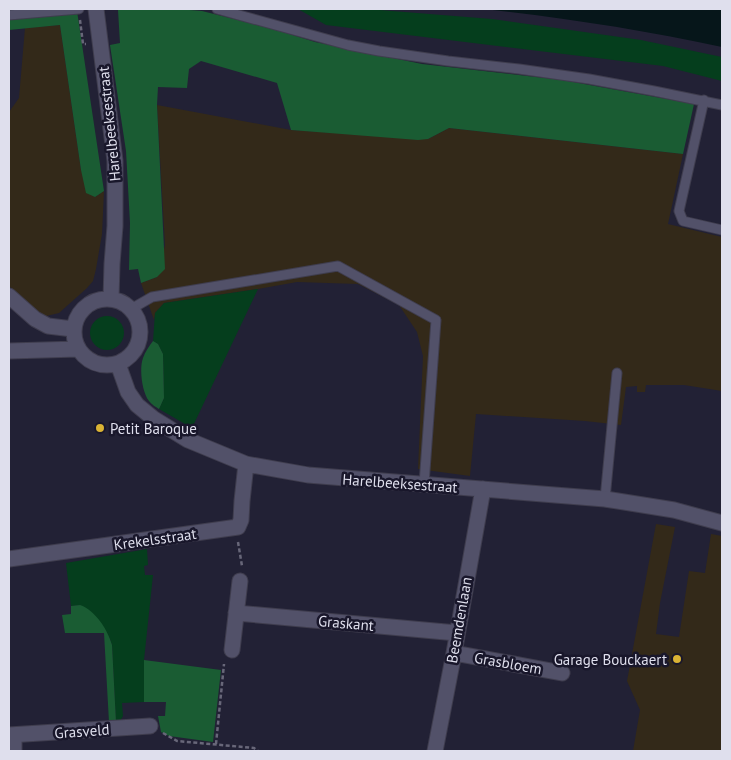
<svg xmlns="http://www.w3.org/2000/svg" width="731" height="760" font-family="'PT Sans',sans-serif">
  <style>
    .industrial { fill: #332919 }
    .green { fill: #053e1d }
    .forest { fill: #1a5c33 }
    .water { fill: #06161a }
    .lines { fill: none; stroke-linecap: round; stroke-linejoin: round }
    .lane-casing { stroke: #3f3d4e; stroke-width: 11 }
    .street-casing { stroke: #3f3d4e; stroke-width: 17 }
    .path { stroke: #686779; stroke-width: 2.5; stroke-dasharray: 4 2.5; stroke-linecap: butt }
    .lane { stroke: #525169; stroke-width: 9 }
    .street { stroke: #525169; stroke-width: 15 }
    .poi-dot { fill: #dab334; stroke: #19172b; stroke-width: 2 }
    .labels { text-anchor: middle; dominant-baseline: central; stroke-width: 5; stroke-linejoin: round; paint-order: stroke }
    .street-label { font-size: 15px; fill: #dfdfed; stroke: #19172b }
    .poi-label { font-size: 15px; fill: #dfdfed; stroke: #19172b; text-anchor: start }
  </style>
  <rect width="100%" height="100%" fill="#222135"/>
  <path class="industrial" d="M 60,25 L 81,170 L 95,197 L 104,191 L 102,234 L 96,269 L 93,281 L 87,288 L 59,313 L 42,317 L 9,286 L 9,112 L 19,98 L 25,28 Z
    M 157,105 L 291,130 L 428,139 L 449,128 L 683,154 L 668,224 L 722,237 L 722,391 L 684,385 L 646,385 L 645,392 L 637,392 L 637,386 L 626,387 L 621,425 L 585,421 L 476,414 L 470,476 L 418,469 L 423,356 L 417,332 L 399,305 L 358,284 L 297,282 L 258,289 L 164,303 L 155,313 L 154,320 L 141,283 L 157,277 L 165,245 Z
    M 656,524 L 675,527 L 660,603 L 656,634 L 679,637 L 689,571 L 705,573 L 711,534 L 722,536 L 722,751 L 633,751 L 640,710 L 627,681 Z"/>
  <path class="green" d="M 298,9 L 367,9 L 492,19 L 641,40 L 722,57 L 722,81 L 663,66 L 326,25 Z
    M 258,289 L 192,428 L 159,409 L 164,398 L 163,354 L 158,344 L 153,341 L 155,313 L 164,303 Z
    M90 333a17 17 0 1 1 34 0a17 17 0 1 1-34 0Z
    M 147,549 L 148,565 L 144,566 L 145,575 L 153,575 L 144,660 L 144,702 L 122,703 L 123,716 L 120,721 L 116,722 L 112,645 C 107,627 95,616 80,605 L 71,606 L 66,563 Z"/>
  <path class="forest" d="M 142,9 L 177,9 L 202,11 L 270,28 L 315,42 L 422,64 L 562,80 L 694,104 L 683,154 L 449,128 L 428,139 L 418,140 L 291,130 L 277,83 L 201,61 L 189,69 L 187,88 L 158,87 L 157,105 L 165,269 L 157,277 L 141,283 L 138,269 L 129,270 L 130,223 L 126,151 L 110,45 L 120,43 L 118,10 Z
    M 77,11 L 104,191 L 95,197 L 86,193 L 81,170 L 60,25 L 9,30 L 9,19 Z
    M 153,341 L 158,344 L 163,354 L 164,398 L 159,409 C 156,407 151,404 149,401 C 142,392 139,369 143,358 C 145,352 149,346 153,341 Z
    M 80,605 C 95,610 108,630 112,645 L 116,722 L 109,722 L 104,633 L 65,633 L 62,615 L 71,614 L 71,606 Z
    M 144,660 L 221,670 L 213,742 L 169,736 L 161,732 L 158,716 L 165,716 L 166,702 L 144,702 Z"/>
  <path class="water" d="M 484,9 L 722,9 L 722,47 C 644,30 564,18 484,9 Z"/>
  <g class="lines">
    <g class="lane-casing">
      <path id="lane" d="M 217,9 L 348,45 L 379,51 L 448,61 L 519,69 L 589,79 L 654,91 L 722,105
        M 9,15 L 79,9
        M 704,100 L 679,211 L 683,221 L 722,230
        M 131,309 L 152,297 L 338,266 L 436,320 L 424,484
        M 605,499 L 617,373"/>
    </g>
    <g class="street-casing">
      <path id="street" d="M 96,9 L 115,161 L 115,226 L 112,264 L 111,299
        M 9,296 L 35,319 L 48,326 L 73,329
        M74 332a33 33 0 1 1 66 0a33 33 0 1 1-66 0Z
        M 9,351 L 78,349
        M 118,364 L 128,392 L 137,405 L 154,419 L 188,440 L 246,464 L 308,475 L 605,499 L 674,510 L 722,523
        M 9,559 L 238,527 L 241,520 L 242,501 L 246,464
        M 236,613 L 457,633
        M 232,650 L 240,581
        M 454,653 L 562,673
        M 9,735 L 150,726
        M 14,735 L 14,751
        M 435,751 L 454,653 L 483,489"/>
    </g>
    <path class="path" d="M 80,20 L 83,44 L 86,44
      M 238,542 L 242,566
      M 163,733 L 177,741 L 254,748 L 258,751
      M 216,744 L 224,664"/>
    <use href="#lane" class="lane"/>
    <use href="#street" class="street"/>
  </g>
  <g class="poi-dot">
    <circle cx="100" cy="428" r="5"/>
    <circle cx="677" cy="659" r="5"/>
  </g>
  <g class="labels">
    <g class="street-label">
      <text transform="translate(109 124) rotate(-96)">Harelbeeksestraat</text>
      <text transform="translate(400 483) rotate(4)">Harelbeeksestraat</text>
      <text transform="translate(155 539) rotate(-8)">Krekelsstraat</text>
      <text transform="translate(459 620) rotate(-80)">Beemdenlaan</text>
      <text transform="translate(346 623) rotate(5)">Graskant</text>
      <text transform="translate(508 663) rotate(10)">Grasbloem</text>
      <text transform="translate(82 731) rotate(-4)">Grasveld</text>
    </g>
    <g class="poi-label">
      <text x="110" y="428">Petit Baroque</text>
      <text x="667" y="659" text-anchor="end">Garage Bouckaert</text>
    </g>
  </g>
  <rect width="731" height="760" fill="none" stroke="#dfdfed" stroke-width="20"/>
</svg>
